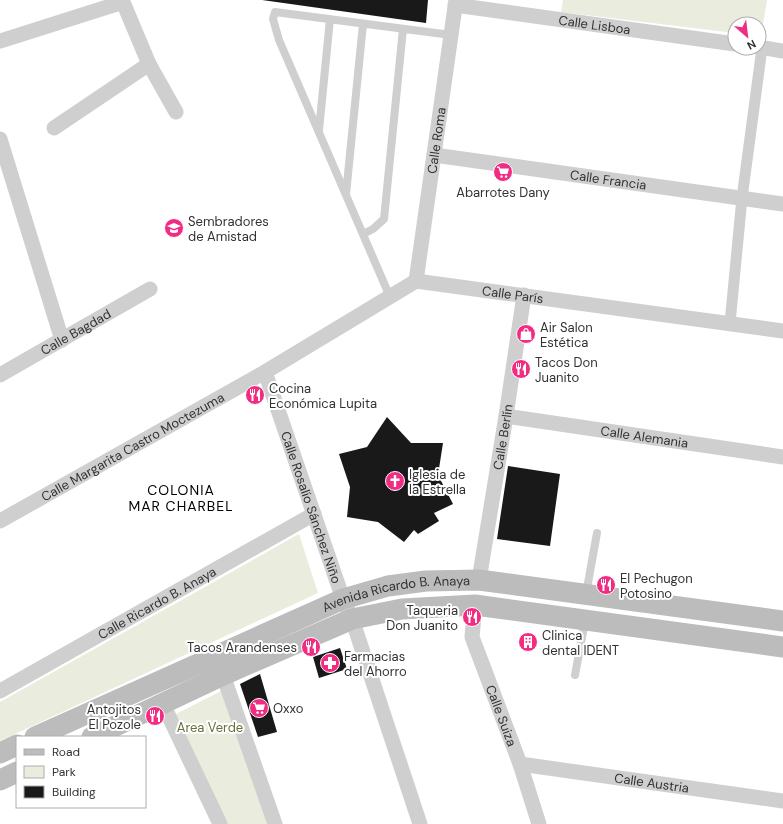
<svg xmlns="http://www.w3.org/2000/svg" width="783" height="824" font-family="'DM Sans',sans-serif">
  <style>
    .green { fill: #eaecdd }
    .building { fill: #191919 }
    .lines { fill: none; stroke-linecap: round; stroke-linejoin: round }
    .service { stroke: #cfcfcf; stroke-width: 8 }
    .pedestrian { stroke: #cfcfcf; stroke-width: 11 }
    .minor { stroke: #cfcfcf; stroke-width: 15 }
    .secondary { stroke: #bcbcbc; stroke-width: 21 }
    .labels { text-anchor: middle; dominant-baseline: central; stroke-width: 4; stroke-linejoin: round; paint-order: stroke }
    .street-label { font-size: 13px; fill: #323232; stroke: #fff }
    .poi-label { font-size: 13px; fill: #323232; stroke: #fff; text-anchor: start }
    .park-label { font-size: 13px; fill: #68713b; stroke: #fff }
    .neighbourhood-label { font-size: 14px; letter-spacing: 1px; fill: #000; stroke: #fff }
  </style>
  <rect width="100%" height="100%" fill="#fff"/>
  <path class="green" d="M 563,0 L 767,0 L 761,37 L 759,36 L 759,24 L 735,24 L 735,33 L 561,12 Z
    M 299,534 L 318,593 L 0,741 L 0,702 Z
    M 223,690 L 269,824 L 227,824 L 176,714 Z"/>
  <path class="building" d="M 262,0 L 428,0 L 426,23 Z
    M 387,417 L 411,443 L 443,443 L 438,475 L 453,504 L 434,513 L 439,521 L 418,534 L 414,530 L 404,542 L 378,522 L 347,517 L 350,487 L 339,454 L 367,447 Z
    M 508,466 L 560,474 L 550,546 L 497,539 Z
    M 525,635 L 533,636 L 532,648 L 522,648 Z
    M 340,648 L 347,669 L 319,678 L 313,657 Z
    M 260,674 L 277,732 L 258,737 L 240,684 Z"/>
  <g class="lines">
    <path class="service" d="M 319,130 L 330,19
      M 346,194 L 363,24
      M 363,234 L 373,229 L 384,219 L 403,29
      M 390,297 L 279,40 L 273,19 L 275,12 L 451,35
      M 586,594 L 597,533
      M 575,675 L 585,621"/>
    <path class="pedestrian" d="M 730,323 L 742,198 L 762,48"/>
    <g class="minor">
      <path id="s1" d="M 455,5 L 735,44"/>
      <path d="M 0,41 L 123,2 L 149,64 L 176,112"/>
      <path d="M 759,47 L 783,51"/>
      <path d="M 54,128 L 149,64"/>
      <path d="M 0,139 L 62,340"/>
      <path id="s2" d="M 434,155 L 783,204"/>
      <path id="s3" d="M 416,281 L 456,0"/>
      <path id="s4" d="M 265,372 L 343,599 L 352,619 L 420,824"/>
      <path id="s5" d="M 0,375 L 150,289"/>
      <path id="s6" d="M 506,416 L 783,457"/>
      <path id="s7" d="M 0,521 L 265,372 L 416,281 L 783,331"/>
      <path id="s8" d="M 479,580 L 506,416 L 524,295"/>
      <path id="s9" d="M 475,605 L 472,637 L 520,764 L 539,824"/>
      <path d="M 223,675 L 275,824"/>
      <path id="s10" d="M 0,691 L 314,514"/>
      <path d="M 163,704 L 220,824"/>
      <path id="s11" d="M 520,764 L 783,801"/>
    </g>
    <g class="secondary">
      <path id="s12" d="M 35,737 L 343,599 L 388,586 L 426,581 L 479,580 L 783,621"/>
      <path d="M 92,737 L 223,675 L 352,619 L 402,609 L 475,605 L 783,647"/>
      <path d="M 0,753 L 17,745"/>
      <path d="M 0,780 L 17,772"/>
    </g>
  </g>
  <defs>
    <g id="supermarket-disc" transform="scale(1)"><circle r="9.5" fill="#f02d83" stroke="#fff"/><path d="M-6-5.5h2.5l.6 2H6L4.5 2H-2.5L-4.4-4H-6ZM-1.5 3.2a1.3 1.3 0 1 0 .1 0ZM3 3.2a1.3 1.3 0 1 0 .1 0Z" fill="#fff"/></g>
    <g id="school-disc" transform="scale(1)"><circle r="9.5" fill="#f02d83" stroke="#fff"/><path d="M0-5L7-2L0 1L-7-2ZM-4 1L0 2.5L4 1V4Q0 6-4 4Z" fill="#fff"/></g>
    <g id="shop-disc" transform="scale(1)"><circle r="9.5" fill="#f02d83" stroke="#fff"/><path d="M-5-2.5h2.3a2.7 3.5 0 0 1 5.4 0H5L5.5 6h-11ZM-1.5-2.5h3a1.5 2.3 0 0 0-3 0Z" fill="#fff"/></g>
    <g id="restaurant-disc" transform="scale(1)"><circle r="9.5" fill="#f02d83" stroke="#fff"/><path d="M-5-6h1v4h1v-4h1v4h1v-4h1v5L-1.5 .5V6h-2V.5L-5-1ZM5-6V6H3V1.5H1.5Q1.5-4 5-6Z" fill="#fff"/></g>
    <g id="church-disc" transform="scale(1)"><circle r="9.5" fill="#f02d83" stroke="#fff"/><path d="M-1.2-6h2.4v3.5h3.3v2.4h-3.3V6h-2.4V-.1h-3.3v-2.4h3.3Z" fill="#fff"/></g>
    <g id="building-disc" transform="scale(1)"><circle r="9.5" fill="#f02d83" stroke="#fff"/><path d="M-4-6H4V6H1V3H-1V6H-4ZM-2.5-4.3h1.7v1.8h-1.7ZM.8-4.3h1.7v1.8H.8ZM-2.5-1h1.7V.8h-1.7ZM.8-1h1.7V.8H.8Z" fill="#fff"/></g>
    <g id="pharmacy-disc" transform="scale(1)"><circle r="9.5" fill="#f02d83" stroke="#fff"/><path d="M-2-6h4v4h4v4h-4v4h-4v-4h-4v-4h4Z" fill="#fff"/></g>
  </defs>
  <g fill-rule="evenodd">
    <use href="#supermarket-disc" x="503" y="172"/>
    <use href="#school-disc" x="174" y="228"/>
    <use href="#shop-disc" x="526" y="334"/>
    <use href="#restaurant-disc" x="521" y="369"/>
    <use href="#restaurant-disc" x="255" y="395"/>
    <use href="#church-disc" x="395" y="481"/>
    <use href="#restaurant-disc" x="606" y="585"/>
    <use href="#restaurant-disc" x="472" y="617"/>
    <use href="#building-disc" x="528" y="642"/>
    <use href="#restaurant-disc" x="311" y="647"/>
    <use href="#pharmacy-disc" x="330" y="663"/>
    <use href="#supermarket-disc" x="259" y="708"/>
    <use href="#restaurant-disc" x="155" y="716"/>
  </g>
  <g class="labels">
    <g class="street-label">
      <text stroke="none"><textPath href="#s1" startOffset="141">Calle Lisboa</textPath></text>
      <text stroke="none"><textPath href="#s3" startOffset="142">Calle Roma</textPath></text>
      <text stroke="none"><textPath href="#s2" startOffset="176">Calle Francia</textPath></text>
      <text stroke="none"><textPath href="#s7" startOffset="578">Calle París</textPath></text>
      <text stroke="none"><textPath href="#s5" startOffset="87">Calle Bagdad</textPath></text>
      <text stroke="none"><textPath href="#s6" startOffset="140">Calle Alemania</textPath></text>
      <text stroke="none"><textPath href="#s8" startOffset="145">Calle Berlín</textPath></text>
      <text stroke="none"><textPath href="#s7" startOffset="152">Calle Margarita Castro Moctezuma</textPath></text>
      <text stroke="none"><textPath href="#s4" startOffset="143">Calle Rosalío Sánchez Niño</textPath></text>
      <text stroke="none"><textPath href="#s12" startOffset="391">Avenida Ricardo B. Anaya</textPath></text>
      <text stroke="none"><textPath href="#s10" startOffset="180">Calle Ricardo B. Anaya</textPath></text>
      <text stroke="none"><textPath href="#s9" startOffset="116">Calle Suiza</textPath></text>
      <text stroke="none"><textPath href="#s11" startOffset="133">Calle Austria</textPath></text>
    </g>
    <g class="poi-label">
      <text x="503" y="192" text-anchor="middle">Abarrotes Dany</text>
      <text x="188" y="221">Sembradores<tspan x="188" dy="15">de Amistad</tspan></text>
      <text x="540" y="327">Air Salon<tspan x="540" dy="15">Estética</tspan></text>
      <text x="535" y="362">Tacos Don<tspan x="535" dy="15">Juanito</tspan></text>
      <text x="269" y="388">Cocina<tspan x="269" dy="15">Económica Lupita</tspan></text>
      <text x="409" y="474">Iglesia de<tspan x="409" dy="15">la Estrella</tspan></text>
      <text x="620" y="578">El Pechugon<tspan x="620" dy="15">Potosino</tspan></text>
      <text x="458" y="610" text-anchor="end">Taqueria<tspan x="458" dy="15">Don Juanito</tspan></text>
      <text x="542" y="635">Clinica<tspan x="542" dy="15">dental IDENT</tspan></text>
      <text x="297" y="647" text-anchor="end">Tacos Arandenses</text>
      <text x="344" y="656">Farmacias<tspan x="344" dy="15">del Ahorro</tspan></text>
      <text x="273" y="708">Oxxo</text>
      <text x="141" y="709" text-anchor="end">Antojitos<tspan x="141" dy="15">El Pozole</tspan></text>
    </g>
    <g class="park-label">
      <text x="210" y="727">Area Verde</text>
    </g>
    <g class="neighbourhood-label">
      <text x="181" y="490">COLONIA<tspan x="181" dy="16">MAR CHARBEL</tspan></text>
    </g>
  </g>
  <rect x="16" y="736" width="130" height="72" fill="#ffffff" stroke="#adadad"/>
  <rect x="24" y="749" width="20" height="6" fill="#bcbcbc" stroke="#adadad"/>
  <text x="52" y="756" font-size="12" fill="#323232">Road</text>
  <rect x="24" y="766" width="20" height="12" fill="#eaecdd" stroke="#adadad"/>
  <text x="52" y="776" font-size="12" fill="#323232">Park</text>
  <rect x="24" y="786" width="20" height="12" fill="#191919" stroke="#adadad"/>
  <text x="52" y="796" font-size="12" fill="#323232">Building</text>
  <g transform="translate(747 36) rotate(152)"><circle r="19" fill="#ffffff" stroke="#adadad"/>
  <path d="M0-3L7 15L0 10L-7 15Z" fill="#f02d83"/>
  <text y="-6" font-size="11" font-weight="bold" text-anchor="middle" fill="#323232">N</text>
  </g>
</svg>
